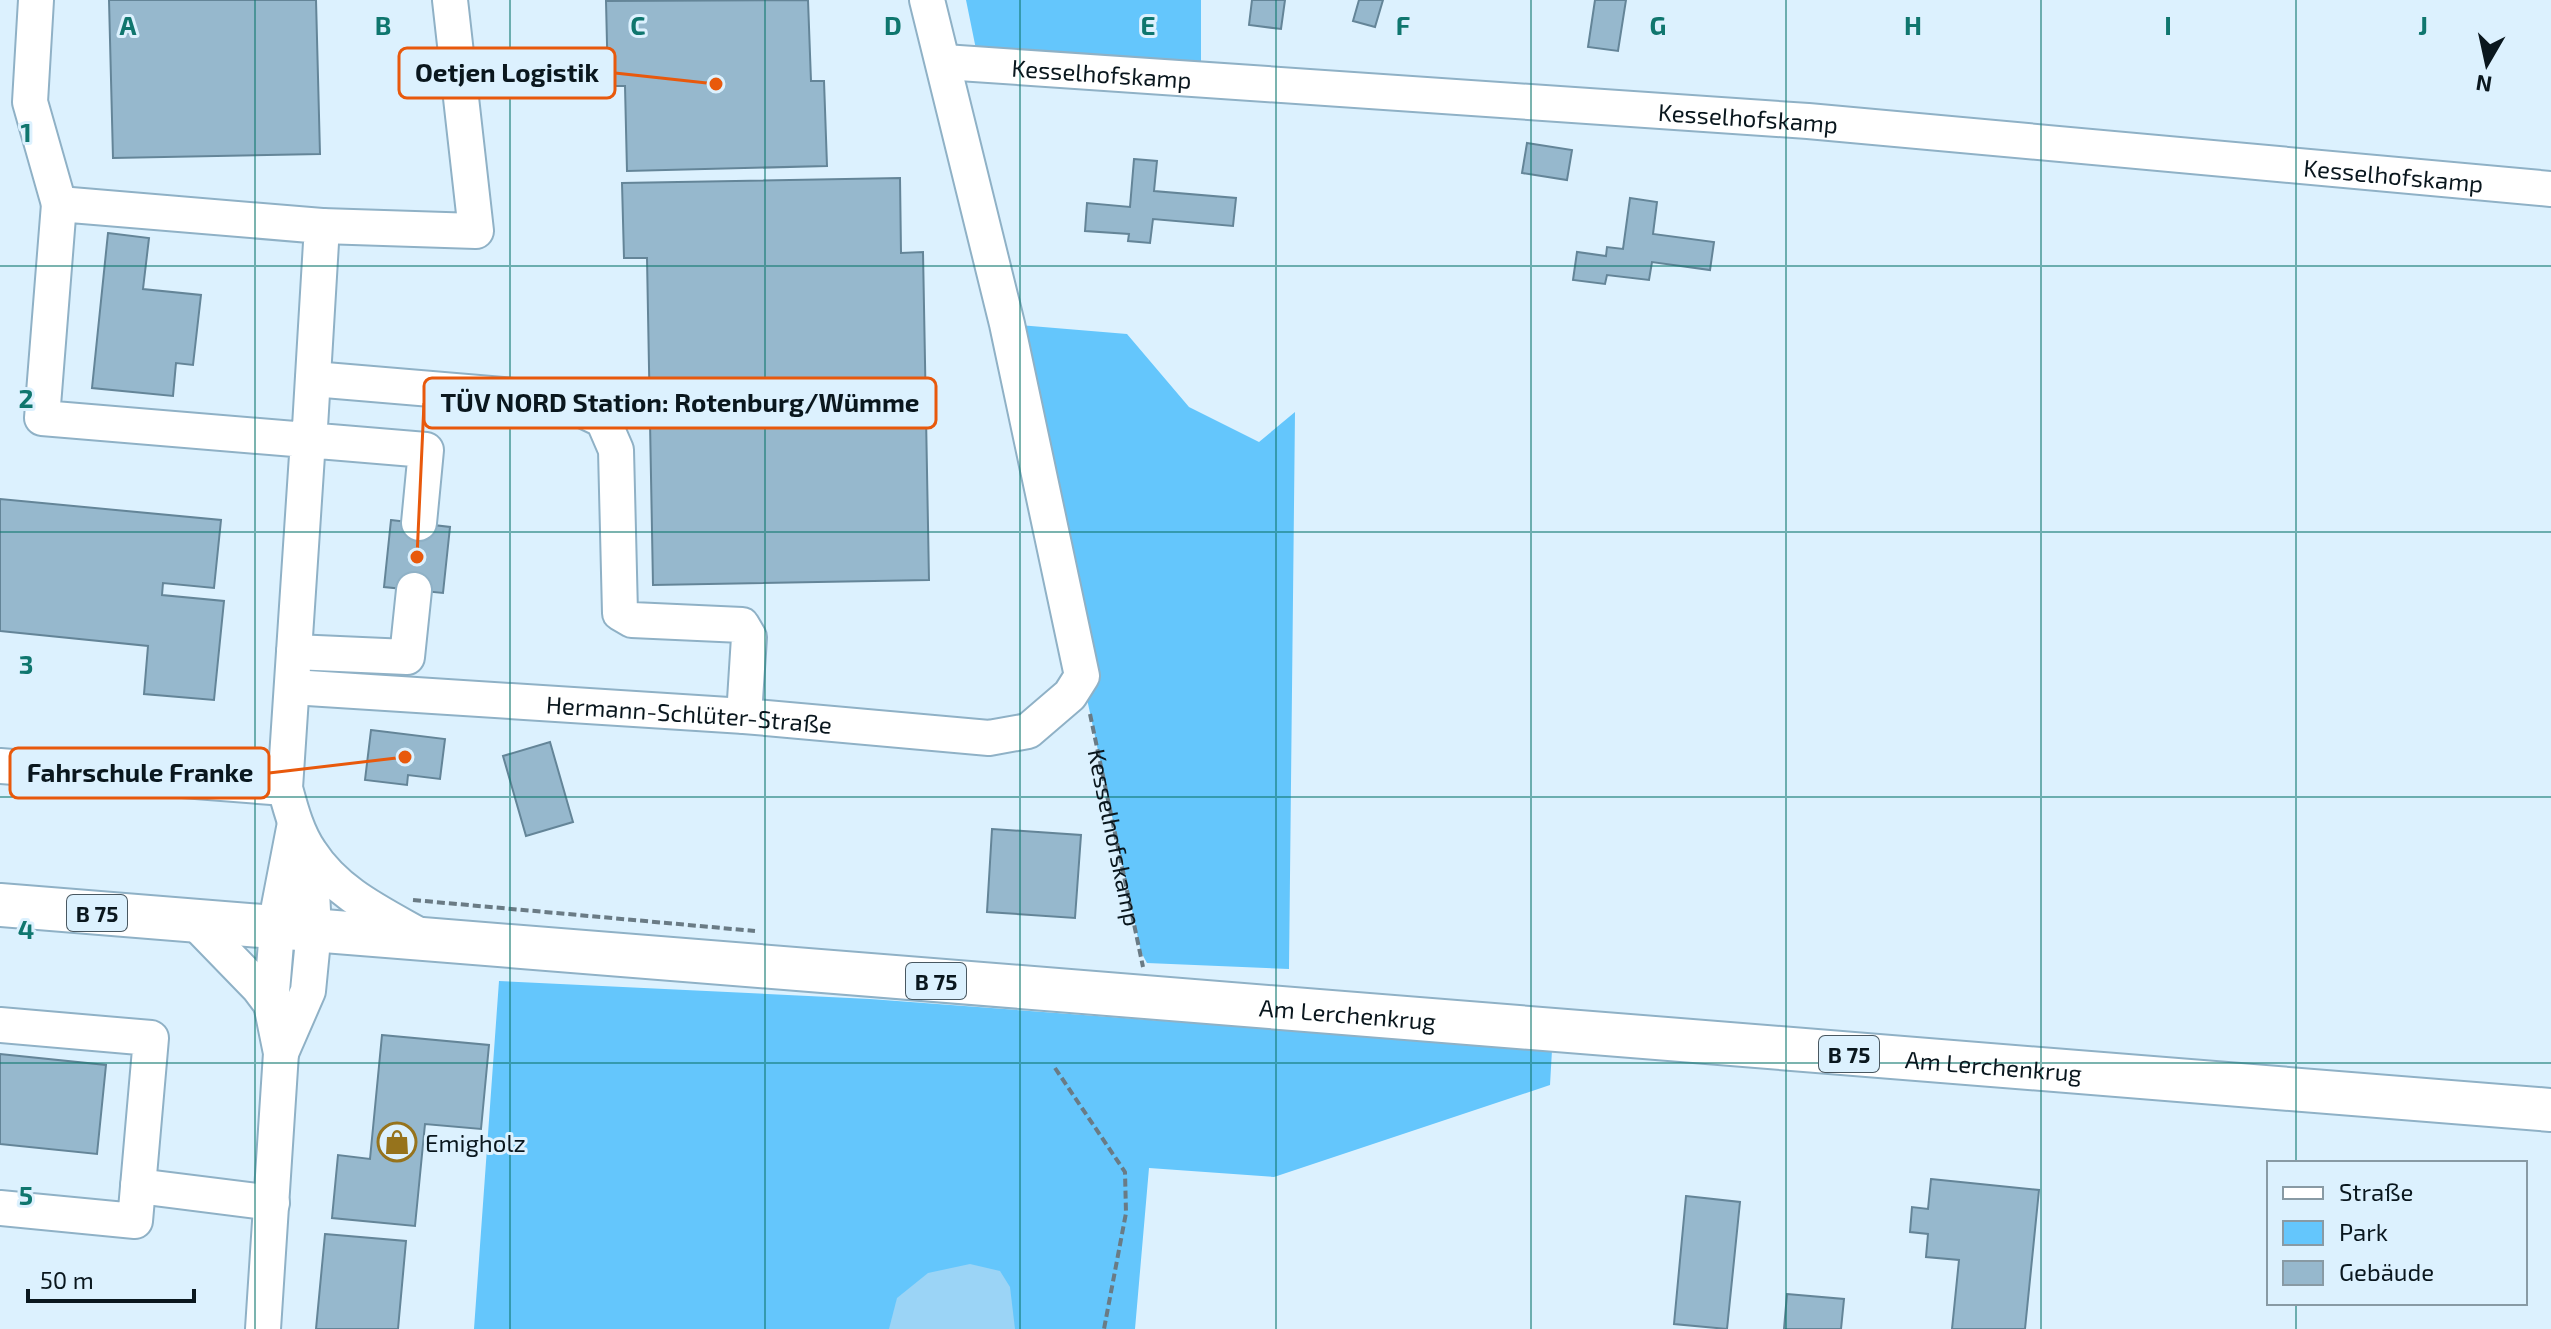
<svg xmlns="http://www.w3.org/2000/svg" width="2551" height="1329" font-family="'Exo 2',sans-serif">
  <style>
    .green { fill: #64c6fc }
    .water { fill: #9bd4f6 }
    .building { fill: #96b8cd; stroke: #648598; stroke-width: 2 }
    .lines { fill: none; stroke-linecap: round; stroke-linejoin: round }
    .minor-casing { stroke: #8fb1c6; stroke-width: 38 }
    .major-casing { stroke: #8fb1c6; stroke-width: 46 }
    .path { stroke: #6a7b85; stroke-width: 4; stroke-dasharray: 8 4; stroke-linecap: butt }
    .minor { stroke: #fff; stroke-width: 34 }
    .major { stroke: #fff; stroke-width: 42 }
    .grid { fill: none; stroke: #0f766e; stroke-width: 2; stroke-opacity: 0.55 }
    .labels { text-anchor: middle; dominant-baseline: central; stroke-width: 6; stroke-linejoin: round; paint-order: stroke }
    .shield { fill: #dcf1fe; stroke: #495861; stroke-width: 2 }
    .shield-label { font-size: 22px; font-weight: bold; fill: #0a171e }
    .street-label { font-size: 24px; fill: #0a171e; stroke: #dcf1fe }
    .poi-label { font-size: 24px; fill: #0a171e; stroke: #dcf1fe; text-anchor: start }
    .grid-label { font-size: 26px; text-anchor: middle; font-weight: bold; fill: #0f766e; stroke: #dcf1fe; stroke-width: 6; stroke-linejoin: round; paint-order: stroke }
    .leader { fill: none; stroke: #e8590c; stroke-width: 3 }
    .callout-dot { fill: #e8590c; stroke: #dcf1fe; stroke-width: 3 }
    .callout { fill: #dcf1fe; stroke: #e8590c; stroke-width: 3 }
    .callout-label { font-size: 26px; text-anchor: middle; font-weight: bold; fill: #0a171e }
  </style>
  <rect width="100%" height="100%" fill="#dcf1fe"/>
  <path class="green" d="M 966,0 L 1201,0 L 1201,79 L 979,64 Z
    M 1007,324 L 1127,334 L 1189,407 L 1259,442 L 1295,412 L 1289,969 L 1147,963 L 1141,952 Z
    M 499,981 L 870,999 L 1552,1050 L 1550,1085 L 1274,1177 L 1149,1168 L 1135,1329 L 474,1329 Z"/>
  <path class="water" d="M 970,1264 L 1000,1271 L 1010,1287 L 1015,1329 L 889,1329 L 897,1298 L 928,1273 Z"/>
  <path class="building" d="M 109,0 L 316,0 L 320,154 L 113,158 Z
    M 808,0 L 811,81 L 824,81 L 827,166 L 627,171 L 625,86 L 608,86 L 606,1 Z
    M 1252,0 L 1285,0 L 1281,29 L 1249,25 Z
    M 1359,0 L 1383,0 L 1375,27 L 1353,21 Z
    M 1595,0 L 1626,0 L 1618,51 L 1588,47 Z
    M 1527,143 L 1572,150 L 1567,180 L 1522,173 Z
    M 1134,159 L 1157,161 L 1154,191 L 1236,198 L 1233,226 L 1153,219 L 1150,243 L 1128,241 L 1129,234 L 1085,231 L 1087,203 L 1130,207 Z
    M 900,178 L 901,253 L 923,252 L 929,580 L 653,585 L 647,258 L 624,258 L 622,183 Z
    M 1630,198 L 1657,202 L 1653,234 L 1714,242 L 1710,270 L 1652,262 L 1649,280 L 1607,275 L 1605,284 L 1573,280 L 1577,252 L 1606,256 L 1607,247 L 1623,249 Z
    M 108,233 L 149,238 L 143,289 L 201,295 L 193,365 L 176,363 L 173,396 L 92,388 Z
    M 0,499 L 221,520 L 214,588 L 163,583 L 162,595 L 224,601 L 214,700 L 144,694 L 148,646 L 0,631 Z
    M 391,520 L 450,527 L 443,593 L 384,587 Z
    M 371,730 L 445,739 L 440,779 L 408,775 L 407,785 L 365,780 Z
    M 550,742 L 573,822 L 526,836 L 503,756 Z
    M 992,829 L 1081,835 L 1075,918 L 987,912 Z
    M 382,1035 L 489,1045 L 481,1129 L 425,1124 L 415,1226 L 332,1218 L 338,1155 L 370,1159 Z
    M 0,1054 L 106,1065 L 97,1154 L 0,1144 Z
    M 1931,1179 L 2039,1190 L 2025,1329 L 1952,1329 L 1959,1260 L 1926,1257 L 1928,1234 L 1910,1232 L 1912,1207 L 1928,1209 Z
    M 1686,1196 L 1740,1202 L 1727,1329 L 1674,1324 Z
    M 325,1234 L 406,1241 L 398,1329 L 316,1329 Z
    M 1787,1294 L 1844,1299 L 1841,1329 L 1784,1329 Z"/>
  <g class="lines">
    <g class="minor-casing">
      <g id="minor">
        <path d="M 36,0 L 30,102 L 59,204"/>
        <path id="s2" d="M 944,62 L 1808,121 L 2551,189"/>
        <path d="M 322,226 L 476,231 L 450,0"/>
        <path d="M 313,379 L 561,400 L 603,420 L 616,450 L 620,613 L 632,620 L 742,625 L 749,637 L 744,716"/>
        <path d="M 419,523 L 426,450 L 42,418 L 59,204 L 322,226 L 310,427 L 308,440 L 285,788 C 291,810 297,833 310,852 C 337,894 382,914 424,938"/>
        <path d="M 294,652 L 407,657 L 414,590"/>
        <path id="s3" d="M 292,687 L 744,716 L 989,738 L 1028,731 L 1070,695 L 1082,676 L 1007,324 L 927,0"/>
        <path d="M 0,766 L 285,788"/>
        <path d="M 193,920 L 259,988 L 271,1004"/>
        <path d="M 0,1025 L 151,1038 L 135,1221 L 0,1208"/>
        <path d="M 281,1053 L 308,991 L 314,930 L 310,853"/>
        <path d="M 138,1186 L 272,1203"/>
        <path d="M 263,1329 L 281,1053 L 271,1004 L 279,906 L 295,823"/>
      </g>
    </g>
    <g class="major-casing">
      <g id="major">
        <path id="s4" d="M 0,905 L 2551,1110"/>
      </g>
    </g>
    <g class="path">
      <path id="s1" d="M 1090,714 L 1143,967"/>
      <path d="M 413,900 L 755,931"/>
      <path d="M 1055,1068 L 1125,1172 L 1126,1213 L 1104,1329"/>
    </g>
    <use href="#minor" class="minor"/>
    <use href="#major" class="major"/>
  </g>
  <path class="grid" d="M 255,0 L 255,1329M 510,0 L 510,1329M 765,0 L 765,1329M 1020,0 L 1020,1329M 1276,0 L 1276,1329M 1531,0 L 1531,1329M 1786,0 L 1786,1329M 2041,0 L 2041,1329M 2296,0 L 2296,1163M 0,266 L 2551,266M 0,532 L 2551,532M 0,797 L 2551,797M 0,1063 L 2551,1063M 2296,1303 L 2296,1329"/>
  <defs>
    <g id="shop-ring" transform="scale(2)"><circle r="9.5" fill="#dcf1fe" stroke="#96731c" stroke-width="1.5"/><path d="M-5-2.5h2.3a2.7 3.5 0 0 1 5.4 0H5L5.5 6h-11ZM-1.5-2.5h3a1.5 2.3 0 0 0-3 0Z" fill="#96731c"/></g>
  </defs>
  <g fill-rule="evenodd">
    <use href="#shop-ring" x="397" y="1142"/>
  </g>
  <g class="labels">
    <g class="shield">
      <rect x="67" y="895" width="60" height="36" rx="6"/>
      <rect x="906" y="963" width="60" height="36" rx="6"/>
      <rect x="1819" y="1036" width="60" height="36" rx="6"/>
    </g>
    <g class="shield-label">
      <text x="97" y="913">B 75</text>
      <text x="936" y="981">B 75</text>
      <text x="1849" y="1054">B 75</text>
    </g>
    <g class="street-label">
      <text stroke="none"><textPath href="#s2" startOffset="158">Kesselhofskamp</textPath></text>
      <text stroke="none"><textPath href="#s2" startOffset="806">Kesselhofskamp</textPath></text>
      <text stroke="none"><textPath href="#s2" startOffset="1454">Kesselhofskamp</textPath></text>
      <text stroke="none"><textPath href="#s3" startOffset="398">Hermann-Schlüter-Straße</textPath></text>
      <text stroke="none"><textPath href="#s1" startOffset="126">Kesselhofskamp</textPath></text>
      <text stroke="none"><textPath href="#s4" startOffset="1352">Am Lerchenkrug</textPath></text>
      <text stroke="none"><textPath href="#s4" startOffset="2000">Am Lerchenkrug</textPath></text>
    </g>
    <g class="poi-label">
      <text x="425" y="1142">Emigholz</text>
    </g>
  </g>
  <g class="grid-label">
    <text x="128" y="35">A</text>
    <text x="383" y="35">B</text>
    <text x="638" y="35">C</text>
    <text x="893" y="35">D</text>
    <text x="1148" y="35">E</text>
    <text x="1403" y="35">F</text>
    <text x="1658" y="35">G</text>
    <text x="1913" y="35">H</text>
    <text x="2168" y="35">I</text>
    <text x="2423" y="35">J</text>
    <text x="26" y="142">1</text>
    <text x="26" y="408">2</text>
    <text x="26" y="674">3</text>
    <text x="26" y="939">4</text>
    <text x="26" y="1205">5</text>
  </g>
  <path class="leader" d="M716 84L615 73M417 557L424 403M405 757L269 773"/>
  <g class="callout-dot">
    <circle cx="716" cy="84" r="8"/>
    <circle cx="417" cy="557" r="8"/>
    <circle cx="405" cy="757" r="8"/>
  </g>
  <g class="callout">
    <rect x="399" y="48" width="216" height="50" rx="8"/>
    <rect x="424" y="378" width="512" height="50" rx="8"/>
    <rect x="10" y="748" width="259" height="50" rx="8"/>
  </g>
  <g class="callout-label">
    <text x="507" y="82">Oetjen Logistik</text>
    <text x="680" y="412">TÜV NORD Station: Rotenburg/Wümme</text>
    <text x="140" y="782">Fahrschule Franke</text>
  </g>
  <rect x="2267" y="1161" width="260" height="144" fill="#dcf1fe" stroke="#889aa4" stroke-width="2"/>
  <rect x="2283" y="1187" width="40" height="12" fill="#ffffff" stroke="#889aa4" stroke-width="2"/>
  <text x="2339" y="1201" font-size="24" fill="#0a171e">Straße</text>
  <rect x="2283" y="1221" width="40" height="24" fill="#64c6fc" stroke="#889aa4" stroke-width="2"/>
  <text x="2339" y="1241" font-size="24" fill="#0a171e">Park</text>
  <rect x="2283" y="1261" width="40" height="24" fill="#96b8cd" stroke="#889aa4" stroke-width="2"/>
  <text x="2339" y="1281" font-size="24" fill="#0a171e">Gebäude</text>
  <g transform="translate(2487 64) rotate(189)" stroke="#dcf1fe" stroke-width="6" paint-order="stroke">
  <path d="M0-6L14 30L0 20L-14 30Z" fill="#0a171e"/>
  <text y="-12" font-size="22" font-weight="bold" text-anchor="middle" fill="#0a171e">N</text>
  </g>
  <path d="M28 1289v12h166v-12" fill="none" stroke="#0a171e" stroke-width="4"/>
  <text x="40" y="1289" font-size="24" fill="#0a171e" stroke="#dcf1fe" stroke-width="6" paint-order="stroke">50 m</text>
</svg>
